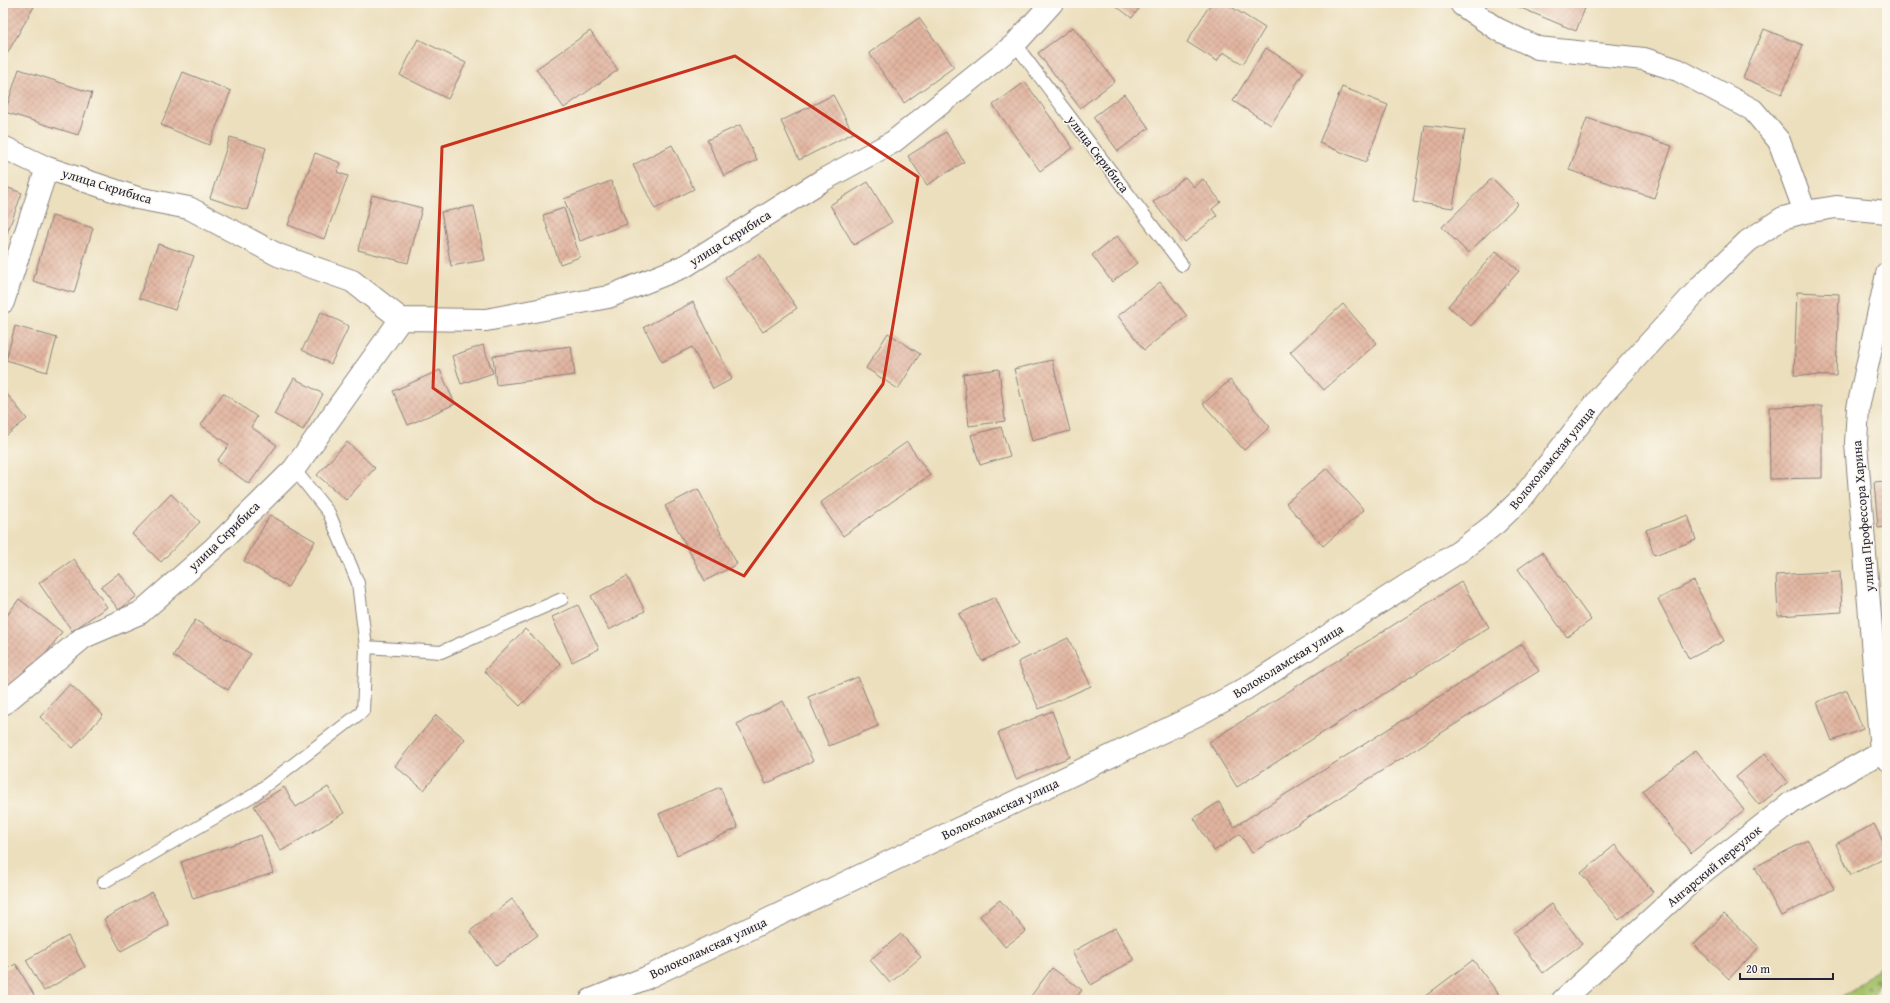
<svg xmlns="http://www.w3.org/2000/svg" width="1890" height="1003" font-family="'Gentium Book Plus',serif">
  <style>
    .cemetery { fill: url(#cemetery-stones); stroke: #627050 }
    .building { fill: url(#building-cross-hatch) }
    .lines { fill: none; stroke-linecap: round; stroke-linejoin: round }
    .service-casing { stroke: #87807c; stroke-width: 14 }
    .minor-casing { stroke: #87807c; stroke-width: 24 }
    .service { stroke: #fff; stroke-width: 12 }
    .minor { stroke: #fff; stroke-width: 22 }
    .marked { fill: none; stroke: #c8321e; stroke-width: 3; stroke-linejoin: round }
    .labels { text-anchor: middle; dominant-baseline: central; stroke-width: 3; stroke-linejoin: round; paint-order: stroke }
    .street-label { font-size: 13px; fill: #22223b; stroke: #fbf7ec }
  </style>
  <defs>
    <pattern id="cemetery-stones" width="16" height="16" patternUnits="userSpaceOnUse"><rect width="16" height="16" fill="#a2be65"/><path d="M2 7V4a2 2 0 0 1 4 0v3zM10 15v-3a2 2 0 0 1 4 0v3z" fill="#849a54"/></pattern>
    <pattern id="building-cross-hatch" width="8" height="8" patternUnits="userSpaceOnUse"><rect width="8" height="8" fill="#e1b49f"/><path d="M0 0l8 8M0 8l8-8" fill="none" stroke="#c19a8a"/></pattern>
  </defs>
  <rect width="100%" height="100%" fill="#fbf7ec"/>
  <filter id="ink" filterUnits="userSpaceOnUse"><feTurbulence type="fractalNoise" baseFrequency=".025" numOctaves="2"/><feDisplacementMap in="SourceGraphic" scale="8" xChannelSelector="R" yChannelSelector="G"/><feConvolveMatrix kernelMatrix="1 2 1 2 8 2 1 2 1" color-interpolation-filters="sRGB"/></filter>
  <filter id="wash" filterUnits="userSpaceOnUse"><feTurbulence type="fractalNoise" baseFrequency=".012" numOctaves="4" result="noise"/><feDisplacementMap in="SourceGraphic" scale="16" xChannelSelector="R" yChannelSelector="G"/><feGaussianBlur stdDeviation="0.9" result="paint"/><feColorMatrix in="noise" values="0 0 0 0 0 0 0 0 0 0 0 0 0 0 0 0 0 1.4 0 .05"/><feComposite in="paint" operator="in"/></filter>
  <g filter="url(#wash)">
    <rect width="100%" height="100%" fill="#ecdfbd"/>
    <path class="cemetery" d="M 1887,961 L 1887,966 L 1870,1000 L 1840,1000 Z"/>
    <g id="blocks">
      <path class="building" d="M 3,3 L 36,3 L 3,61 Z
        M 1112,3 L 1143,3 L 1132,18 Z
        M 1211,3 L 1225,3 L 1265,28 L 1243,64 L 1223,52 L 1217,61 L 1187,42 Z
        M 1509,3 L 1587,3 L 1576,31 Z
        M 919,18 L 954,67 L 904,103 L 869,53 Z
        M 1073,27 L 1115,81 L 1080,108 L 1038,53 Z
        M 1764,29 L 1803,45 L 1782,94 L 1743,78 Z
        M 590,31 L 618,70 L 564,108 L 536,69 Z
        M 418,39 L 466,63 L 448,99 L 400,75 Z
        M 1266,48 L 1304,72 L 1271,125 L 1233,101 Z
        M 19,69 L 92,93 L 78,135 L 5,112 Z
        M 183,72 L 231,91 L 209,145 L 161,125 Z
        M 1025,82 L 1073,148 L 1040,171 L 993,105 Z
        M 1342,87 L 1388,105 L 1366,162 L 1319,143 Z
        M 1124,94 L 1149,128 L 1118,151 L 1093,117 Z
        M 833,95 L 853,133 L 799,160 L 781,121 Z
        M 1587,118 L 1672,146 L 1654,198 L 1569,170 Z
        M 740,125 L 757,160 L 724,176 L 707,140 Z
        M 1425,125 L 1465,130 L 1453,208 L 1413,202 Z
        M 946,132 L 964,162 L 927,185 L 908,156 Z
        M 230,137 L 266,148 L 247,210 L 210,198 Z
        M 672,145 L 694,189 L 655,209 L 633,165 Z
        M 315,153 L 341,163 L 337,172 L 348,176 L 324,239 L 288,225 Z
        M 1185,177 L 1194,187 L 1203,179 L 1221,202 L 1212,209 L 1217,216 L 1185,242 L 1153,202 Z
        M 1492,178 L 1518,204 L 1468,253 L 1442,227 Z
        M 611,181 L 627,224 L 580,241 L 564,199 Z
        M 868,182 L 892,222 L 854,245 L 830,205 Z
        M 3,186 L 22,193 L 3,244 Z
        M 372,195 L 422,208 L 408,263 L 358,250 Z
        M 474,206 L 485,260 L 451,266 L 441,212 Z
        M 564,208 L 580,257 L 560,264 L 543,215 Z
        M 52,216 L 93,228 L 74,293 L 33,281 Z
        M 1117,236 L 1137,263 L 1112,282 L 1092,255 Z
        M 158,244 L 194,256 L 175,310 L 139,298 Z
        M 1496,251 L 1519,271 L 1471,326 L 1448,306 Z
        M 759,254 L 797,308 L 763,332 L 725,278 Z
        M 1160,282 L 1187,316 L 1144,350 L 1118,316 Z
        M 1797,292 L 1839,294 L 1836,376 L 1794,375 Z
        M 693,302 L 732,379 L 713,389 L 692,347 L 662,362 L 644,327 Z
        M 1343,304 L 1377,343 L 1324,390 L 1290,352 Z
        M 321,312 L 349,326 L 331,364 L 302,350 Z
        M 15,326 L 57,338 L 47,372 L 6,360 Z
        M 888,333 L 920,354 L 898,389 L 866,368 Z
        M 483,345 L 493,373 L 461,384 L 452,356 Z
        M 571,346 L 575,375 L 496,385 L 493,356 Z
        M 1052,360 L 1070,431 L 1032,441 L 1014,369 Z
        M 999,369 L 1005,421 L 969,426 L 963,374 Z
        M 440,370 L 455,404 L 408,425 L 393,391 Z
        M 294,378 L 323,394 L 303,430 L 274,414 Z
        M 1230,380 L 1270,427 L 1244,450 L 1203,404 Z
        M 3,389 L 27,419 L 3,438 Z
        M 223,393 L 257,417 L 251,427 L 277,445 L 249,484 L 217,461 L 229,445 L 201,425 Z
        M 1822,406 L 1822,478 L 1770,479 L 1769,407 Z
        M 1001,427 L 1010,456 L 980,465 L 971,435 Z
        M 347,442 L 375,468 L 346,500 L 317,475 Z
        M 907,442 L 930,475 L 843,536 L 820,503 Z
        M 1327,468 L 1364,510 L 1323,546 L 1286,503 Z
        M 1887,481 L 1887,527 L 1878,528 L 1874,482 Z
        M 698,489 L 737,564 L 705,581 L 665,506 Z
        M 171,494 L 200,522 L 161,562 L 132,534 Z
        M 270,515 L 315,541 L 288,587 L 244,561 Z
        M 1688,515 L 1696,540 L 1654,555 L 1646,530 Z
        M 1542,552 L 1591,620 L 1567,637 L 1518,569 Z
        M 74,559 L 107,607 L 72,631 L 39,583 Z
        M 1840,571 L 1842,612 L 1778,616 L 1776,575 Z
        M 119,573 L 137,596 L 119,610 L 101,587 Z
        M 627,576 L 645,611 L 609,630 L 591,596 Z
        M 1694,581 L 1724,641 L 1689,659 L 1658,599 Z
        M 1461,582 L 1489,627 L 1237,787 L 1209,742 Z
        M 995,597 L 1018,644 L 982,661 L 959,614 Z
        M 19,599 L 62,632 L 42,659 L 3,691 L 3,621 Z
        M 578,605 L 599,649 L 572,662 L 552,617 Z
        M 195,620 L 251,654 L 228,690 L 173,656 Z
        M 525,629 L 561,664 L 520,706 L 484,671 Z
        M 1068,638 L 1091,686 L 1039,709 L 1018,662 Z
        M 1522,644 L 1539,671 L 1252,853 L 1240,834 L 1214,851 L 1194,818 L 1219,802 L 1234,827 Z
        M 858,677 L 878,726 L 829,746 L 808,697 Z
        M 70,684 L 103,715 L 73,748 L 40,717 Z
        M 1847,690 L 1863,729 L 1832,741 L 1817,702 Z
        M 783,701 L 813,761 L 766,784 L 737,724 Z
        M 1052,711 L 1070,757 L 1016,779 L 998,733 Z
        M 436,715 L 465,739 L 424,790 L 395,766 Z
        M 1696,750 L 1744,810 L 1691,853 L 1642,791 Z
        M 1765,753 L 1788,782 L 1759,805 L 1736,777 Z
        M 284,787 L 296,807 L 328,787 L 344,813 L 281,851 L 254,806 Z
        M 720,787 L 738,828 L 677,855 L 659,814 Z
        M 1874,824 L 1887,850 L 1887,856 L 1851,875 L 1836,844 Z
        M 261,835 L 273,873 L 193,899 L 181,862 Z
        M 1808,840 L 1834,889 L 1781,916 L 1755,867 Z
        M 1615,845 L 1653,892 L 1619,920 L 1581,873 Z
        M 152,892 L 169,925 L 121,951 L 104,919 Z
        M 512,899 L 538,935 L 496,966 L 470,931 Z
        M 1000,900 L 1026,931 L 1005,947 L 980,916 Z
        M 1552,904 L 1582,944 L 1543,973 L 1513,933 Z
        M 1724,914 L 1759,947 L 1729,979 L 1694,945 Z
        M 1115,928 L 1134,960 L 1091,985 L 1072,952 Z
        M 901,934 L 921,957 L 890,983 L 870,960 Z
        M 68,936 L 85,967 L 44,991 L 26,960 Z
        M 1473,960 L 1503,1000 L 1420,1000 Z
        M 16,964 L 34,995 L 25,1000 L 3,1000 L 3,971 Z
        M 1052,968 L 1082,990 L 1074,1000 L 1028,1000 Z"/>
    </g>
  </g>
  <g filter="url(#ink)">
    <use href="#blocks" fill-opacity="0" stroke="#87807c" stroke-width="1"/>
    <g class="lines">
      <g class="service-casing">
        <path id="service" d="M 1015,44 L 1182,265
          M 366,647 L 441,652 L 562,599
          M 104,882 L 252,796 L 363,711 L 366,647 L 358,583 L 329,513 L 294,469"/>
      </g>
      <g class="minor-casing">
        <path id="minor" d="M 1461,3 L 1462,5 L 1497,29 L 1538,48 L 1644,59 L 1678,70 L 1753,110 L 1779,141 L 1805,212
          M 3,147 L 47,168 L 137,198 L 189,208 L 278,255 L 352,281 L 401,319 L 486,320 L 608,297 L 685,266 L 823,180 L 893,142 L 1015,44 L 1052,3
          M 1887,274 L 1858,408 L 1856,443 L 1881,752 L 1887,759
          M 3,302 L 47,168
          M 3,704 L 84,637 L 140,613 L 213,549 L 294,469 L 401,319
          M 591,1000 L 646,978 L 1197,715 L 1245,689 L 1460,551 L 1496,523 L 1522,498 L 1603,394 L 1703,284 L 1748,241 L 1783,218 L 1805,212 L 1836,207 L 1887,212
          M 1563,1000 L 1699,875 L 1791,803 L 1881,752"/>
      </g>
      <use href="#service" class="service"/>
      <use href="#minor" class="minor"/>
    </g>
  </g>
  <path class="marked" d="M 735,56 L 918,177 L 883,384 L 744,576 L 595,501 L 433,388 L 442,147 Z"/>
  <g class="labels">
    <g class="street-label">
      <text transform="translate(1098 154) rotate(53)">улица Скрибиса</text>
      <text transform="translate(107 186) rotate(17)">улица Скрибиса</text>
      <text transform="translate(730 238) rotate(-32)">улица Скрибиса</text>
      <text transform="translate(1552 458) rotate(-51)">Волоколамская улица</text>
      <text transform="translate(1863 516) rotate(-95)">улица Профессора Харина</text>
      <text transform="translate(224 536) rotate(-44)">улица Скрибиса</text>
      <text transform="translate(1288 661) rotate(-32)">Волоколамская улица</text>
      <text transform="translate(1000 809) rotate(-25)">Волоколамская улица</text>
      <text transform="translate(1714 866) rotate(-40)">Ангарский переулок</text>
      <text transform="translate(708 948) rotate(-25)">Волоколамская улица</text>
    </g>
  </g>
  <rect width="1890" height="1003" fill="none" stroke="#fbf7ec" stroke-width="16"/>
  <path d="M1740 973v6h93v-6" fill="none" stroke="#22223b" stroke-width="2"/>
  <text x="1746" y="973" font-size="12" fill="#22223b" stroke="#fbf7ec" stroke-width="3" paint-order="stroke">20 m</text>
</svg>
